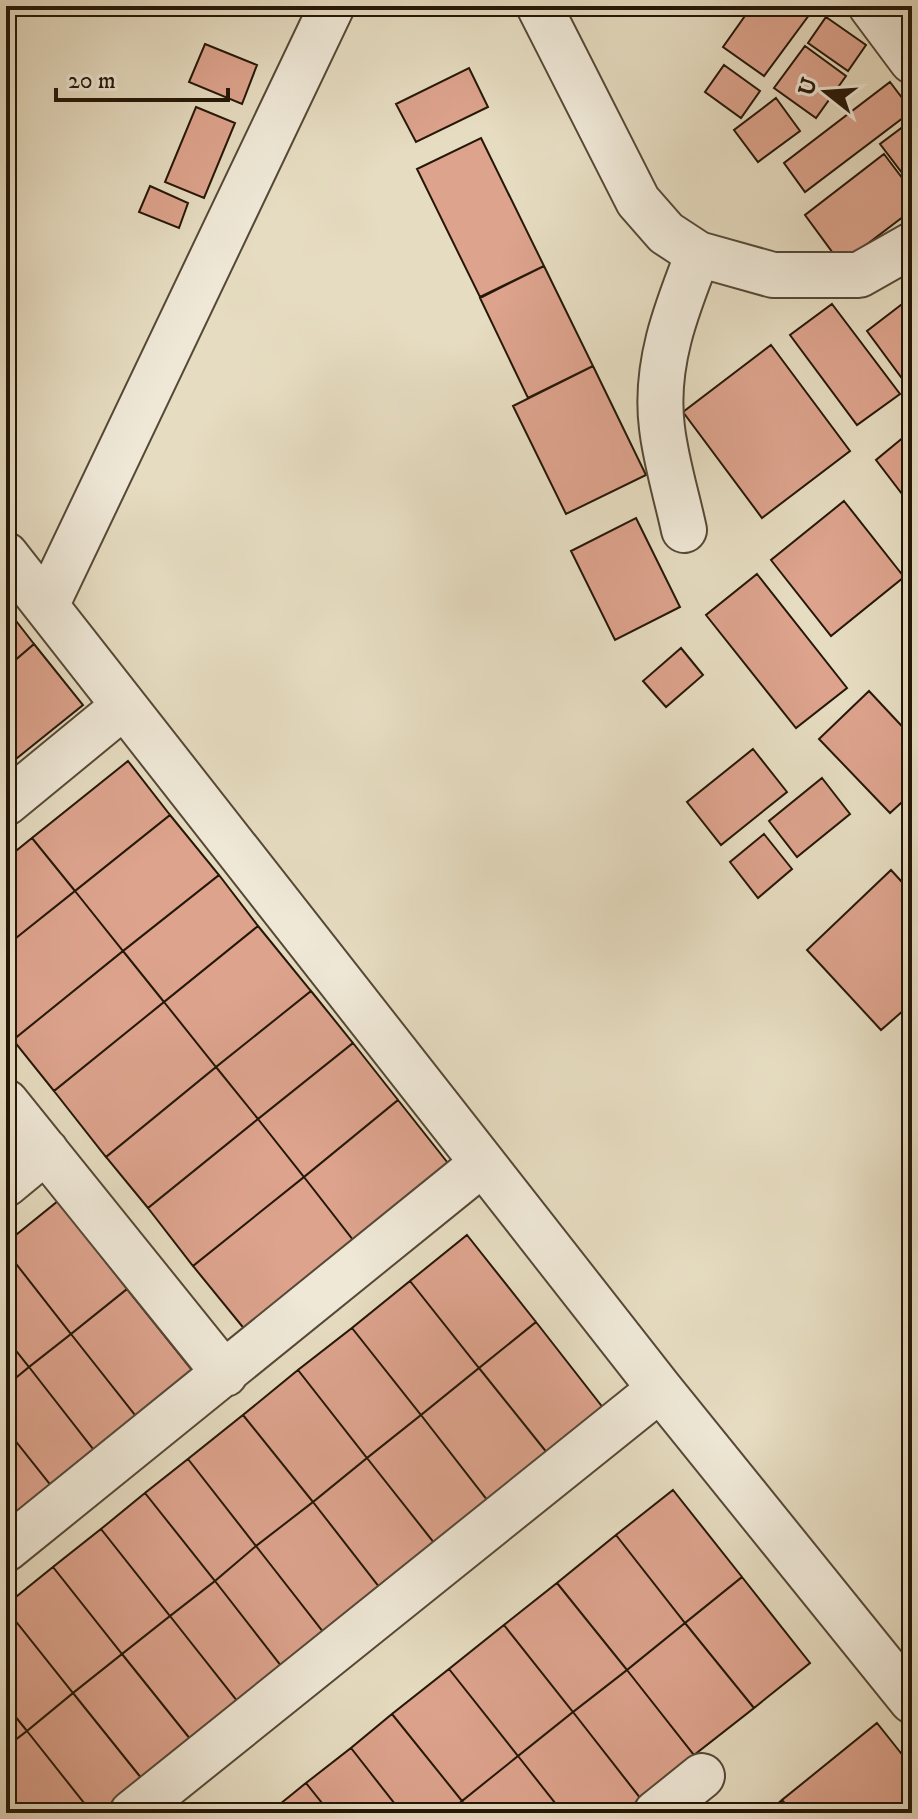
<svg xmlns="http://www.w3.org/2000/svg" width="918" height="1819" font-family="'IM FELL DW Pica',serif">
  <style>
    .building { fill: #dda38d; stroke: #251708; stroke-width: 2 }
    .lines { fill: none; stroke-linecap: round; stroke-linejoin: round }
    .minor-casing { stroke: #554836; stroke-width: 48 }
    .minor { stroke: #efe8d7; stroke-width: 44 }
  </style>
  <rect width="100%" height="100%" fill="#e6dcc1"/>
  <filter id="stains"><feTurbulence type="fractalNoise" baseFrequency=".0025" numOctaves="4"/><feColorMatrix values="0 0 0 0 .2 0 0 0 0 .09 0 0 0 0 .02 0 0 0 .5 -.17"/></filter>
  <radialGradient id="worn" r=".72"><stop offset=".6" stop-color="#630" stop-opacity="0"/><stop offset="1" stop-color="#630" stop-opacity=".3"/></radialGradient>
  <path class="building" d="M 752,6 L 815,7 L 764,76 L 723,47 Z
    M 826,17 L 866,45 L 848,71 L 808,43 Z
    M 205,44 L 257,65 L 242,104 L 189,82 Z
    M 805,46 L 846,76 L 816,118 L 774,88 Z
    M 724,65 L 760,91 L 741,118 L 705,92 Z
    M 469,68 L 488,107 L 416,142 L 396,104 Z
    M 890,82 L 912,111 L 805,192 L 784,163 Z
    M 776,98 L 800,131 L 758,162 L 734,130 Z
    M 196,107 L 235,123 L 204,198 L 165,182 Z
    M 912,120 L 912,186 L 880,144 Z
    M 481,138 L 544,266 L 480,297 L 417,169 Z
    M 884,154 L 912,191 L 912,210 L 841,264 L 805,215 Z
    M 150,186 L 188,203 L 179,228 L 139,212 Z
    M 544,266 L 593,366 L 528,398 L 480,298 Z
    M 906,301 L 912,308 L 912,392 L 867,331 Z
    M 832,304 L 900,394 L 857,425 L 790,335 Z
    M 771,345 L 850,451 L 762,518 L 683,412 Z
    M 593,366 L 646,475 L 566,514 L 513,406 Z
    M 911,431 L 912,432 L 912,507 L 876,460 Z
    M 844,501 L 904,577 L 831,636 L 771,560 Z
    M 636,518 L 680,607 L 615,640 L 571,551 Z
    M 757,574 L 847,688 L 796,728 L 706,615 Z
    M 6,608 L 34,644 L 6,668 Z
    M 34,644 L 83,705 L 6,767 L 6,668 Z
    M 681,648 L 703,675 L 666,707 L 643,681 Z
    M 869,691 L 912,737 L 912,793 L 890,813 L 819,739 Z
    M 753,749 L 787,792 L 721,845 L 687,802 Z
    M 128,761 L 170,815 L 75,891 L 32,838 Z
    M 822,778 L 850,814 L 797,857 L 769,821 Z
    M 170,815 L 219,875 L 123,951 L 75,891 Z
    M 764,834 L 792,869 L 758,898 L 730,862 Z
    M 32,838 L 75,891 L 6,946 L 6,859 Z
    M 891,870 L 912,893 L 912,1003 L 881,1030 L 807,950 Z
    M 219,875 L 258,926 L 164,1002 L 123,951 Z
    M 75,891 L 123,951 L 13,1040 L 6,1031 L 6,946 Z
    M 258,926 L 311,991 L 216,1067 L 164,1002 Z
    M 123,951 L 164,1002 L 54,1091 L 13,1040 Z
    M 311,991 L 353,1043 L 258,1119 L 216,1067 Z
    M 164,1002 L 216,1067 L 106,1157 L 54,1091 Z
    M 353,1043 L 398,1100 L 304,1177 L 258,1119 Z
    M 216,1067 L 258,1119 L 148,1208 L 106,1157 Z
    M 398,1100 L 459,1177 L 364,1254 L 304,1177 Z
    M 258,1119 L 304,1177 L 193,1266 L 148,1208 Z
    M 304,1177 L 364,1254 L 255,1342 L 193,1266 Z
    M 58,1201 L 127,1289 L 71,1334 L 6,1251 L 6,1243 Z
    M 467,1235 L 536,1322 L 479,1368 L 410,1281 Z
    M 6,1251 L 71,1334 L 29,1367 L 6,1338 Z
    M 410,1281 L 479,1368 L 421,1415 L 352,1328 Z
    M 127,1289 L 196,1375 L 139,1420 L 71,1334 Z
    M 536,1322 L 604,1409 L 548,1454 L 479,1368 Z
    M 352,1328 L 421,1415 L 367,1458 L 298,1370 Z
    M 71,1334 L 139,1420 L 97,1454 L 29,1367 Z
    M 6,1338 L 29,1367 L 6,1386 Z
    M 29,1367 L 97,1454 L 53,1488 L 6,1429 L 6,1386 Z
    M 479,1368 L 548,1454 L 488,1501 L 421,1415 Z
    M 298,1370 L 367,1458 L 313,1502 L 243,1415 Z
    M 243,1415 L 313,1502 L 256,1546 L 188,1459 Z
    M 421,1415 L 488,1501 L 435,1544 L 367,1458 Z
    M 6,1429 L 53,1488 L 6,1526 Z
    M 367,1458 L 435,1544 L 380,1588 L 313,1502 Z
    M 188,1459 L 256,1546 L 215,1581 L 145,1493 Z
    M 673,1490 L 742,1577 L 685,1623 L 616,1535 Z
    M 145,1493 L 215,1581 L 170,1616 L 101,1529 Z
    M 313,1502 L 380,1588 L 324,1633 L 256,1546 Z
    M 101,1529 L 170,1616 L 122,1654 L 53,1567 Z
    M 616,1535 L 685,1623 L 627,1670 L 557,1583 Z
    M 256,1546 L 324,1633 L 282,1667 L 215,1581 Z
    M 53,1567 L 122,1654 L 73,1693 L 6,1609 L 6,1605 Z
    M 742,1577 L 810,1663 L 754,1708 L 685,1623 Z
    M 215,1581 L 282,1667 L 238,1702 L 170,1616 Z
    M 557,1583 L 627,1670 L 573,1712 L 504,1625 Z
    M 6,1609 L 73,1693 L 27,1731 L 6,1705 Z
    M 170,1616 L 238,1702 L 191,1740 L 122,1654 Z
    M 685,1623 L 754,1708 L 694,1755 L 627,1670 Z
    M 504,1625 L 573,1712 L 518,1756 L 449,1669 Z
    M 122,1654 L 191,1740 L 142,1779 L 73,1693 Z
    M 449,1669 L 518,1756 L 462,1801 L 392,1714 Z
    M 627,1670 L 694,1755 L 641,1799 L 573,1712 Z
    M 73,1693 L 142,1779 L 99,1813 L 92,1813 L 27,1731 Z
    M 6,1705 L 27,1731 L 6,1747 Z
    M 573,1712 L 641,1799 L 623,1813 L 563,1813 L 518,1756 Z
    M 392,1714 L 462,1801 L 447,1813 L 402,1813 L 351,1748 Z
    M 877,1723 L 912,1767 L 912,1803 L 900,1813 L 793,1813 L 782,1800 Z
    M 27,1731 L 92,1813 L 6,1813 L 6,1747 Z
    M 351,1748 L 402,1813 L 330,1813 L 306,1783 Z
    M 518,1756 L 563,1813 L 471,1813 L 462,1801 Z
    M 306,1783 L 330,1813 L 269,1813 Z
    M 782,1800 L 793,1813 L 767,1813 Z"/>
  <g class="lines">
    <g class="minor-casing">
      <path id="minor" d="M 539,6 L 638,201 L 666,233 L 698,254 L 773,275 L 859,275 L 912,245
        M 871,6 L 912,61
        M 684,530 C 677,497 666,462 662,428 C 654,366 676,310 698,254
        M 6,555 L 660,1389 L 912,1701
        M 46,606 L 332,6
        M 6,803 L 124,706
        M 6,1102 L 225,1374
        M 6,1184 L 46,1151
        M 6,1549 L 483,1163
        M 132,1813 L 660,1389
        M 656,1813 L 702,1776"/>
    </g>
    <use href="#minor" class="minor"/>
  </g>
  <rect width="918" height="1819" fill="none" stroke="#e6dcc1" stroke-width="32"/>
  <rect x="8" y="8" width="902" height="1803" fill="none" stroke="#251708" stroke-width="4"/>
  <rect x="16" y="16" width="886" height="1787" fill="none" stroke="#251708" stroke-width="2"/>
  <g transform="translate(826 92) rotate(287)" stroke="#efe8d7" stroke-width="6" paint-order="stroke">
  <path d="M0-6L14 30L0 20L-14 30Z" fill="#251708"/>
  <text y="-12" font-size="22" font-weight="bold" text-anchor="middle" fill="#251708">U</text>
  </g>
  <path d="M56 88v12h172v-12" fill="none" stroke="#251708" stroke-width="4"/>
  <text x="68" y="88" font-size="24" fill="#251708" stroke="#efe8d7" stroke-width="6" paint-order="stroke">20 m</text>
  <rect width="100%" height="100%" filter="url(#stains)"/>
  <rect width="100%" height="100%" fill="url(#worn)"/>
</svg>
